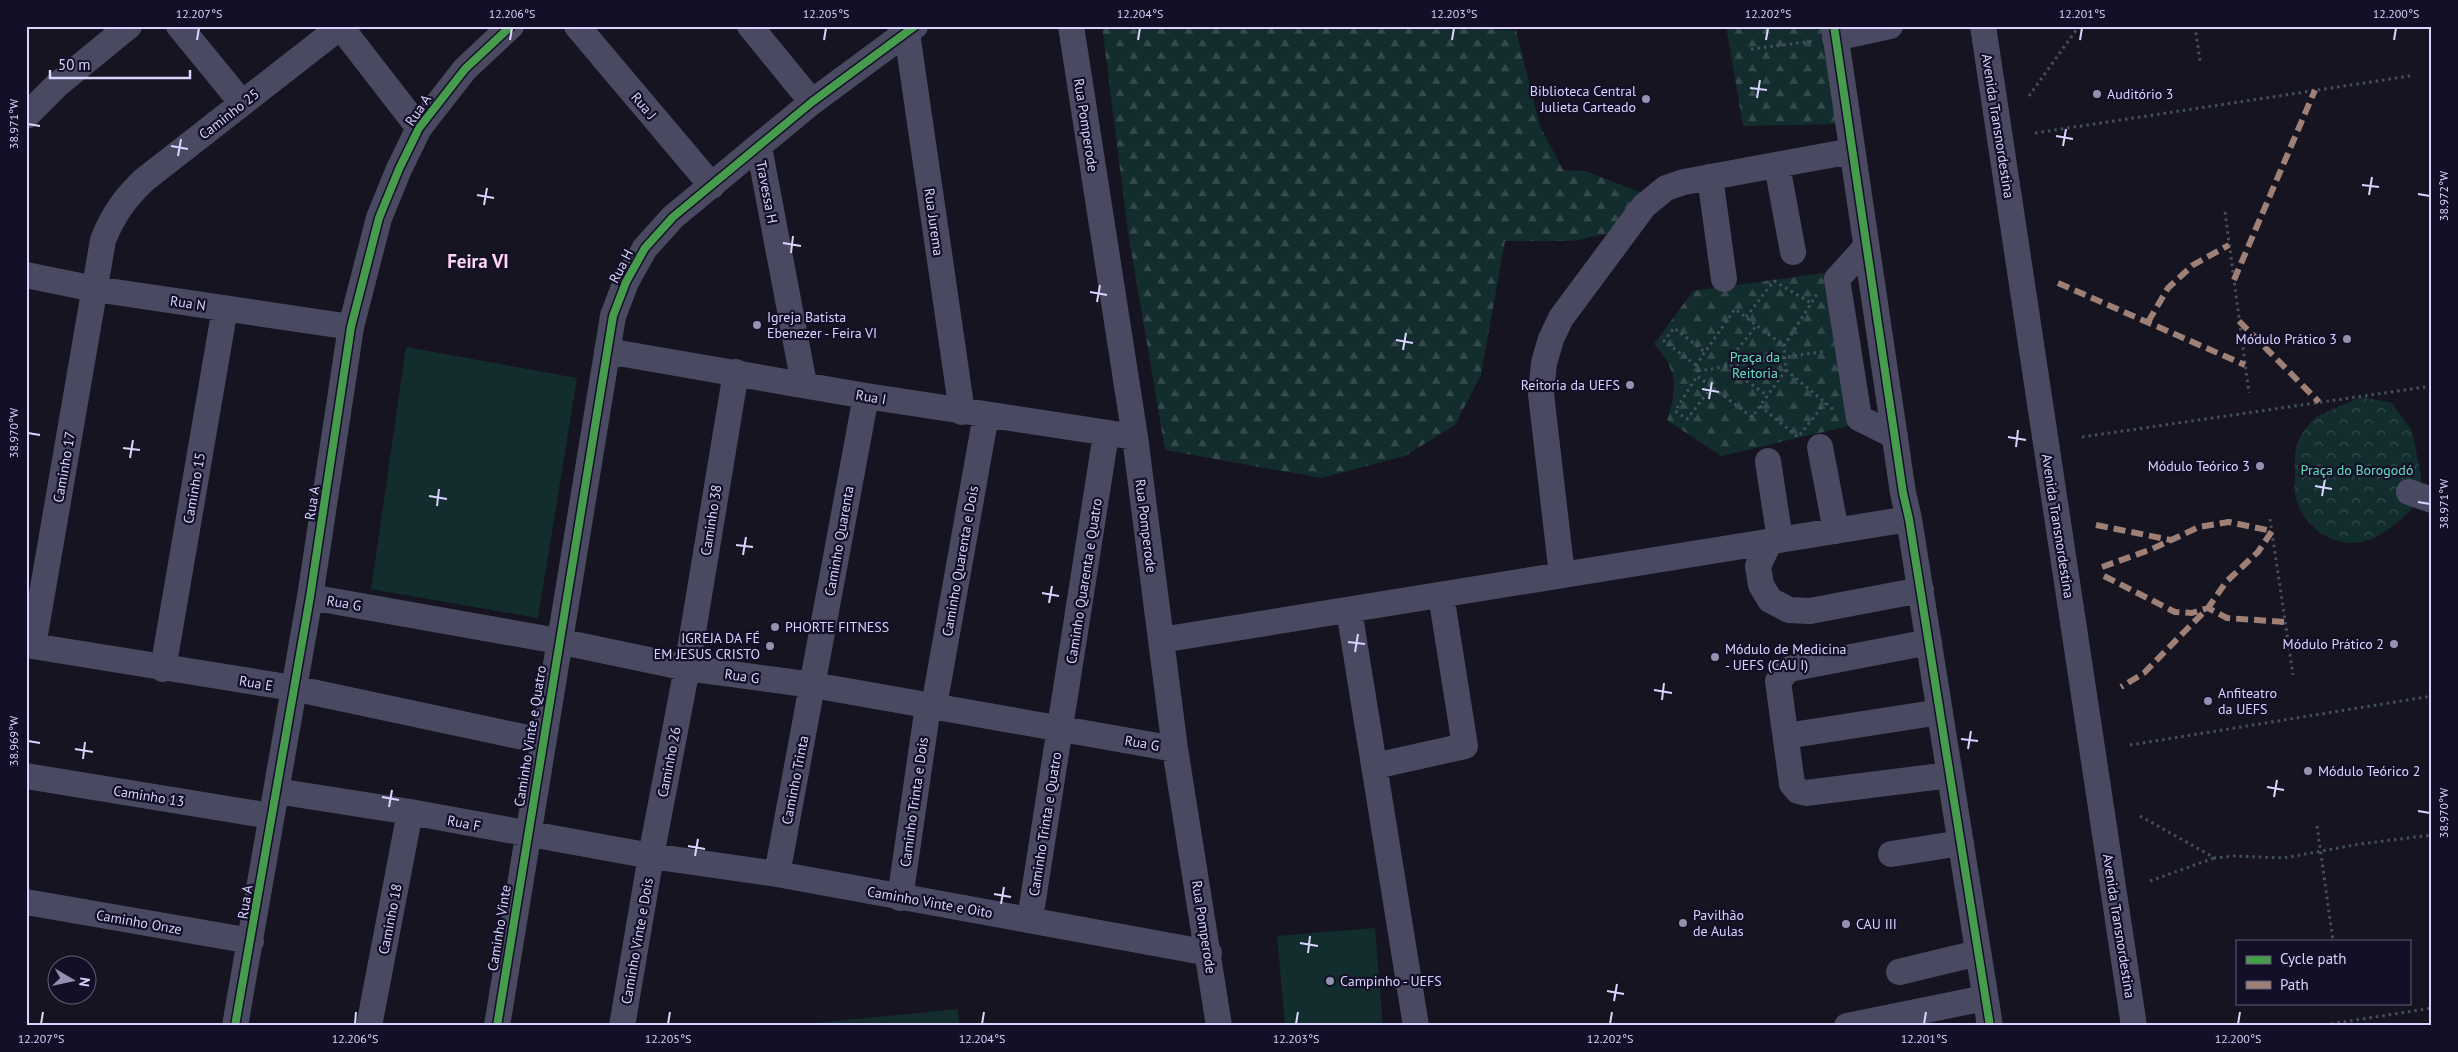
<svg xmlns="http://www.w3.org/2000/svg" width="2458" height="1052" font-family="'PT Sans',sans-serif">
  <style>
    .forest { fill: url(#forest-firs) }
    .park { fill: url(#park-crowns) }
    .garden { fill: #132c2d }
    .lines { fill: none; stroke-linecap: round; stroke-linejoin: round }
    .path { stroke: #44505f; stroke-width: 3; stroke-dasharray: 2.5 4; stroke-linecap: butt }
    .minor { stroke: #4a4962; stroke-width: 26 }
    .quiet { stroke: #9e8076; stroke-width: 6; stroke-dasharray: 12 6; stroke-linecap: butt }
    .cycleway-casing { stroke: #130f26; stroke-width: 11 }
    .cycleway { stroke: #469c4c; stroke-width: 8 }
    .ticks { fill: none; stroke: #d9d4ff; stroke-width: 2 }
    .poi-dot { fill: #9591b1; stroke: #130f26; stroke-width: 2 }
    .labels { text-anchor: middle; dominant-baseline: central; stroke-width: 4.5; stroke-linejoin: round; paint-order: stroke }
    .poi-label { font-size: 14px; fill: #d9d4ff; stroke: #130f26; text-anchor: start }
    .street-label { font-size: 14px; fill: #d9d4ff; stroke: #130f26 }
    .park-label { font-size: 14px; fill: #5fe0c0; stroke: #130f26 }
    .district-label { font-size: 19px; font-weight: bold; fill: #ffd6f0; stroke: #130f26 }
    .neatline { fill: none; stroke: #d9d4ff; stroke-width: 2 }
    .ticks-label { font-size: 12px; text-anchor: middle; fill: #d9d4ff }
  </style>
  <defs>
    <pattern id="forest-firs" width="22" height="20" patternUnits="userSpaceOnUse" patternTransform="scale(1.25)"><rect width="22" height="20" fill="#132c2d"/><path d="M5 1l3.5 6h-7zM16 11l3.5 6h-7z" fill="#354a4c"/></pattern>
    <pattern id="park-crowns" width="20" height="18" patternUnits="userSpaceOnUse" patternTransform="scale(1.25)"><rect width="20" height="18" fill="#132c2d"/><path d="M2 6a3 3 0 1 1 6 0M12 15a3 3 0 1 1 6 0" fill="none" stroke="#354a4c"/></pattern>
  </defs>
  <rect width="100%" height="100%" fill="#161421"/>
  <path class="forest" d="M 1102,26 L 1485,26 L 1486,29 L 1516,30 L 1540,126 L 1563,170 L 1585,171 L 1645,194 L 1610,233 L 1572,241 L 1505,241 L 1481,375 L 1455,425 L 1405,456 L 1321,478 L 1165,450 L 1128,232 Z
    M 1726,26 L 1831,26 L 1839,124 L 1743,126 Z
    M 1830,272 L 1853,425 L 1721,456 L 1667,420 C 1678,387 1678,371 1654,344 L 1693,291 Z"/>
  <path class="park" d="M 2361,397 L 2392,403 L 2412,431 L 2421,475 L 2421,499 C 2410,512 2396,525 2381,534 C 2346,557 2304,533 2295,495 C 2294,488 2295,480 2295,473 C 2294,450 2296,438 2313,420 C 2318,414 2351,402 2361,397 Z"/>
  <path class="garden" d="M 406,347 L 577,378 L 538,618 L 371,589 Z
    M 1375,928 L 1383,1026 L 1285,1026 L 1277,936 Z
    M 958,1009 L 959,1026 L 785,1026 Z"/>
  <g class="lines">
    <path class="path" d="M 2195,26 L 2200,61
      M 1751,49 L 1815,41
      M 2029,96 L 2079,26
      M 2035,133 L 2410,76
      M 2225,212 L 2249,393
      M 1746,317 L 1774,281 L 1811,303
      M 1696,365 L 1664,341 L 1674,328 L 1705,352
      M 1725,365 L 1757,325
      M 1725,366 L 1768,396
      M 1786,370 L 1835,411
      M 1698,371 L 1826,351
      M 1698,372 L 1696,365 L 1735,309 L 1784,346
      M 1712,387 L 1687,419 L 1675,411 L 1697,376 L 1752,417 L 1786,370 L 1784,346 L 1817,294
      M 1760,406 L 1798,437 L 1825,403
      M 2082,437 L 2432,386
      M 2270,519 L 2293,675
      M 2130,745 L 2432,696
      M 2140,816 L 2215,858 L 2234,856 L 2284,858 L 2360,844 L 2432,835
      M 2317,826 L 2333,941
      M 2150,881 L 2214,858
      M 2318,1026 L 2432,1008"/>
    <path class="minor" d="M 179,26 L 242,103
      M 340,26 L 419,128
      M 577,26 L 712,186
      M 750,26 L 812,102
      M 1071,26 L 1135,437 L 1175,749 L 1219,1026
      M 1834,26 L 1903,493 L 1909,519 L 1990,1026
      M 1983,26 L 2134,1026
      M 907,33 L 962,412
      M 1835,38 L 1890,26
      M 26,116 L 57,85 L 129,26
      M 759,147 L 804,384
      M 1777,165 L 1793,252
      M 1710,177 L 1724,279
      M 1866,247 L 1837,279 L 1859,418 L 1895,436
      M 26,275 L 95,289 L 351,327
      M 607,351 L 866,396 L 1135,437
      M 1820,447 L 1836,531
      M 1768,461 L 1780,540
      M 2409,492 L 2432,500
      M 1770,541 L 1758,566 L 1761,585 L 1770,600 L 1789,610 L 1810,611 L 1921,590
      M 1562,575 L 1541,394 L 1544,363 L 1551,339 L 1561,318 L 1644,206 L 1666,188 L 1684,182 L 1852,151
      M 310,597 L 558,641 L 687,668 L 813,685 L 1175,749
      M 1349,610 L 1416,1026
      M 1161,640 L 1909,519
      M 1929,642 L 1789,669 L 1778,681 L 1792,784 L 1798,791 L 1806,793 L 1950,775
      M 26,645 L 293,688 L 542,741
      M 33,646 L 103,240 C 113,215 125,198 144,180 L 340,27
      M 163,669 L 225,308
      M 934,706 L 986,415
      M 1786,736 L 1940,712
      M 1375,766 L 1465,746 L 1441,595
      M 26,776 L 271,816
      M 276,791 L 410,812 L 651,856 L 777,874 L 1209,953
      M 1891,854 L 1961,843
      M 777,874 L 866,396
      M 900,898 L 928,706
      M 26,902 L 251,941
      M 1030,919 L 1106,434
      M 1899,972 L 1978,953
      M 235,1026 L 310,597 L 351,327 L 379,218 L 399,169 L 419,128 L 465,69 L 511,26
      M 369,1026 L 410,812
      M 497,1026 L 613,316 L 626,282 L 645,248 L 673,217 L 812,102 L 915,26
      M 622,1026 L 651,856 L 687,668 L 736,372
      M 1847,1026 L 1985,998"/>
    <path class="quiet" d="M 2234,280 L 2315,90
      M 2058,283 L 2245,365
      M 2239,321 L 2319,402
      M 2148,322 L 2168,288 L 2193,265 L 2229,245
      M 2096,525 L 2171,540
      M 2102,567 L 2152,549 L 2199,527 L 2229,522 L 2272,531 L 2258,552 L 2226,582 L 2208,608 L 2187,629 L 2144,673 L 2121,687
      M 2104,576 L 2175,612 L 2192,613 L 2208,608 L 2227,618 L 2285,622"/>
    <g class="cycleway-casing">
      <path id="cycleway" d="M 1834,26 L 1903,493 L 1909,519 L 1990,1026
        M 235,1026 L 310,597 L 351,327 L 379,218 L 399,169 L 419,128 L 465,69 L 511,26
        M 497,1026 L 613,316 L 626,282 L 645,248 L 673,217 L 812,102 L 915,26"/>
    </g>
    <use href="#cycleway" class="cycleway"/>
  </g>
  <path class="ticks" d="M 197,40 L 199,28M 510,40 L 512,28M 824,40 L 826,28M 1138,40 L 1140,28M 1452,40 L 1454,28M 1766,40 L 1768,28M 2080,40 L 2082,28M 2394,40 L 2396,28M 1750,88 L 1767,90M 1757,98 L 1760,80M 28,124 L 40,126M 2056,136 L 2073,139M 171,146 L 188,149M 2063,146 L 2066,129M 178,156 L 181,139M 2362,185 L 2379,187M 2418,194 L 2430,196M 477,195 L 494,198M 2369,195 L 2372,177M 484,205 L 487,188M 783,243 L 801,246M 791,253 L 793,236M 1090,292 L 1107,295M 1097,302 L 1100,285M 1396,340 L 1413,343M 1403,350 L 1406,333M 1702,389 L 1719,392M 1709,399 L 1712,382M 28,433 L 40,435M 2008,437 L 2026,440M 2016,447 L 2018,430M 123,448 L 140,450M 130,458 L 133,440M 2315,486 L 2332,489M 429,496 L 447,499M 2322,496 L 2325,479M 2418,502 L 2430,504M 437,506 L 439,489M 736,545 L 753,547M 743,555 L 746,537M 1042,593 L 1059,596M 1049,603 L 1052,586M 1348,642 L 1365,644M 1355,652 L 1358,634M 1654,690 L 1672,693M 1662,700 L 1664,683M 1961,739 L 1978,741M 28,741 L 40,743M 75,749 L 93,752M 1968,749 L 1971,731M 83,759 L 85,742M 2267,787 L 2284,790M 382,797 L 399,800M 2274,797 L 2277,780M 389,807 L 392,790M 2418,811 L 2430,813M 688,846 L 705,849M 695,856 L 698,839M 994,894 L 1011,897M 1001,904 L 1004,887M 1300,943 L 1318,946M 1308,953 L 1310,936M 1607,991 L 1624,994M 1614,1001 L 1617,984M 41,1024 L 43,1012M 355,1024 L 356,1012M 668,1024 L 670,1012M 982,1024 L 984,1012M 1296,1024 L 1298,1012M 1610,1024 L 1612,1012M 1924,1024 L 1926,1012M 2238,1024 L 2240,1012"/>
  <g class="poi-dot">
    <circle cx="2097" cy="94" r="5"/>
    <circle cx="1646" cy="99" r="5"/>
    <circle cx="757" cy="325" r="5"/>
    <circle cx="2347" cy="339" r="5"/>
    <circle cx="1630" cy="385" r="5"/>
    <circle cx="2260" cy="466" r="5"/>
    <circle cx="775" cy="627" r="5"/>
    <circle cx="2394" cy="644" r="5"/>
    <circle cx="770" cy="646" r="5"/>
    <circle cx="1715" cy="657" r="5"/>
    <circle cx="2208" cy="701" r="5"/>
    <circle cx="2308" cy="771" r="5"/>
    <circle cx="1683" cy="923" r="5"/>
    <circle cx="1846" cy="924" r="5"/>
    <circle cx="1330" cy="981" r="5"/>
  </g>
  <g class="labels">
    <g class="poi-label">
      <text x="1636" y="91" text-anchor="end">Biblioteca Central<tspan x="1636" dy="16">Julieta Carteado</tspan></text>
      <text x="2107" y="94">Auditório 3</text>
      <text x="767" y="317">Igreja Batista<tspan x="767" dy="16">Ebenezer - Feira VI</tspan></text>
      <text x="2337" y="339" text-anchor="end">Módulo Prático 3</text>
      <text x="1620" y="385" text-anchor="end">Reitoria da UEFS</text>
      <text x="2250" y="466" text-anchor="end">Módulo Teórico 3</text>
      <text x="785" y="627">PHORTE FITNESS</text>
      <text x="760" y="638" text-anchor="end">IGREJA DA FÉ<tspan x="760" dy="16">EM JESUS CRISTO</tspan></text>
      <text x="2384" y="644" text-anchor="end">Módulo Prático 2</text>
      <text x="1725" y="649">Módulo de Medicina<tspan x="1725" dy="16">- UEFS (CAU I)</tspan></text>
      <text x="2218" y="693">Anfiteatro<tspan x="2218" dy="16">da UEFS</tspan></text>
      <text x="2318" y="771">Módulo Teórico 2</text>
      <text x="1693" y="915">Pavilhão<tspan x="1693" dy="16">de Aulas</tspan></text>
      <text x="1856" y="924">CAU III</text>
      <text x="1340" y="981">Campinho - UEFS</text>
    </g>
    <g class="street-label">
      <text transform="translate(644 106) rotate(50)">Rua J</text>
      <text transform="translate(418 110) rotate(-56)">Rua A</text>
      <text transform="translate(229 114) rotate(-38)">Caminho 25</text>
      <text transform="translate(1086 125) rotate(81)">Rua Pomperode</text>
      <text transform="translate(1998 126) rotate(81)">Avenida Transnordestina</text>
      <text transform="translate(767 192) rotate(79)">Travessa H</text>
      <text transform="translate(934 222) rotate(82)">Rua Jurema</text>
      <text transform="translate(621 266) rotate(-63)">Rua H</text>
      <text transform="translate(188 303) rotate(8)">Rua N</text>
      <text transform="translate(871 397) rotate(10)">Rua I</text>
      <text transform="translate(64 467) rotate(-80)">Caminho 17</text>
      <text transform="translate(194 488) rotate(-80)">Caminho 15</text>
      <text transform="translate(312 503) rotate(-81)">Rua A</text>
      <text transform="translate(711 520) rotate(-81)">Caminho 38</text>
      <text transform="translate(1146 526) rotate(83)">Rua Pomperode</text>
      <text transform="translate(2058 526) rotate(81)">Avenida Transnordestina</text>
      <text transform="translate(839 541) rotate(-80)">Caminho Quarenta</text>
      <text transform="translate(960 561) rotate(-80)">Caminho Quarenta e Dois</text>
      <text transform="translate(1084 581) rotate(-81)">Caminho Quarenta e Quatro</text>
      <text transform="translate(344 603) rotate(10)">Rua G</text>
      <text transform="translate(742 676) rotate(8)">Rua G</text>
      <text transform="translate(256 683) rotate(9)">Rua E</text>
      <text transform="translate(530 736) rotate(-81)">Caminho Vinte e Quatro</text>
      <text transform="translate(1142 743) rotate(10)">Rua G</text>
      <text transform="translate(669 762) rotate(-79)">Caminho 26</text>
      <text transform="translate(795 780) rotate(-79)">Caminho Trinta</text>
      <text transform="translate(149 796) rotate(9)">Caminho 13</text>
      <text transform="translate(914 802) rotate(-82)">Caminho Trinta e Dois</text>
      <text transform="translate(464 823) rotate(11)">Rua F</text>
      <text transform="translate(1045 824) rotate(-81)">Caminho Trinta e Quatro</text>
      <text transform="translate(245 902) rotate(-81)">Rua A</text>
      <text transform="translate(930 902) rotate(10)">Caminho Vinte e Oito</text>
      <text transform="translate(390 919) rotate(-79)">Caminho 18</text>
      <text transform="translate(139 922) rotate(10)">Caminho Onze</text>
      <text transform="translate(2119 926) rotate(81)">Avenida Transnordestina</text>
      <text transform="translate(1204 927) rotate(81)">Rua Pomperode</text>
      <text transform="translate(499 928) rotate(-81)">Caminho Vinte</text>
      <text transform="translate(637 941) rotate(-80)">Caminho Vinte e Dois</text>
    </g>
    <g class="park-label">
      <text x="1755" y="357">Praça da<tspan x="1755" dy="16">Reitoria</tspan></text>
      <text x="2357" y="470">Praça do Borogodó</text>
    </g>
    <g class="district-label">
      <text x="478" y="261">Feira VI</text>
    </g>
  </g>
  <rect width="2458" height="1052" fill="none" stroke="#130f26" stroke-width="55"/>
  <rect x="2236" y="940" width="175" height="65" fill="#130f26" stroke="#625e7d"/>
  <rect x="2246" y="956" width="25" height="8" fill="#469c4c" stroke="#625e7d"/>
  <text x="2280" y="964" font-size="15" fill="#d9d4ff">Cycle path</text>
  <rect x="2246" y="981" width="25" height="8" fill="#9e8076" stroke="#625e7d"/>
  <text x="2280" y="990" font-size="15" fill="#d9d4ff">Path</text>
  <g transform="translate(72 980) rotate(99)"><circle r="24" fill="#130f26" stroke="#625e7d"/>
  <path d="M0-4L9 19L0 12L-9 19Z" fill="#9591b1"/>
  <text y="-8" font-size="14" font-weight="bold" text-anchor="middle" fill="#d9d4ff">N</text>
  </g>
  <path d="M50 70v8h140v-8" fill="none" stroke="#d9d4ff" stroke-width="2.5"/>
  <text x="58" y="70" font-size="15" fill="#d9d4ff" stroke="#130f26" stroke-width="4" paint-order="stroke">50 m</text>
  <rect x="28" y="28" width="2402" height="996" class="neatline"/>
  <g class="ticks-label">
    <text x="199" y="18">12.207°S</text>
    <text x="512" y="18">12.206°S</text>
    <text x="826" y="18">12.205°S</text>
    <text x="1140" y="18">12.204°S</text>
    <text x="1454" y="18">12.203°S</text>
    <text x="1768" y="18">12.202°S</text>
    <text x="2082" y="18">12.201°S</text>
    <text x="2396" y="18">12.200°S</text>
    <text transform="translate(14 124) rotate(-90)" y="4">38.971°W</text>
    <text transform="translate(2444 196) rotate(-90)" y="4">38.972°W</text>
    <text transform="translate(14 433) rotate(-90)" y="4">38.970°W</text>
    <text transform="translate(2444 504) rotate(-90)" y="4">38.971°W</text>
    <text transform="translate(14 741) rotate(-90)" y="4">38.969°W</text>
    <text transform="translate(2444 813) rotate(-90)" y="4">38.970°W</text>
    <text x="41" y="1043">12.207°S</text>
    <text x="355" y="1043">12.206°S</text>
    <text x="668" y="1043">12.205°S</text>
    <text x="982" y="1043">12.204°S</text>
    <text x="1296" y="1043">12.203°S</text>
    <text x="1610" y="1043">12.202°S</text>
    <text x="1924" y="1043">12.201°S</text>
    <text x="2238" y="1043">12.200°S</text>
  </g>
</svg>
